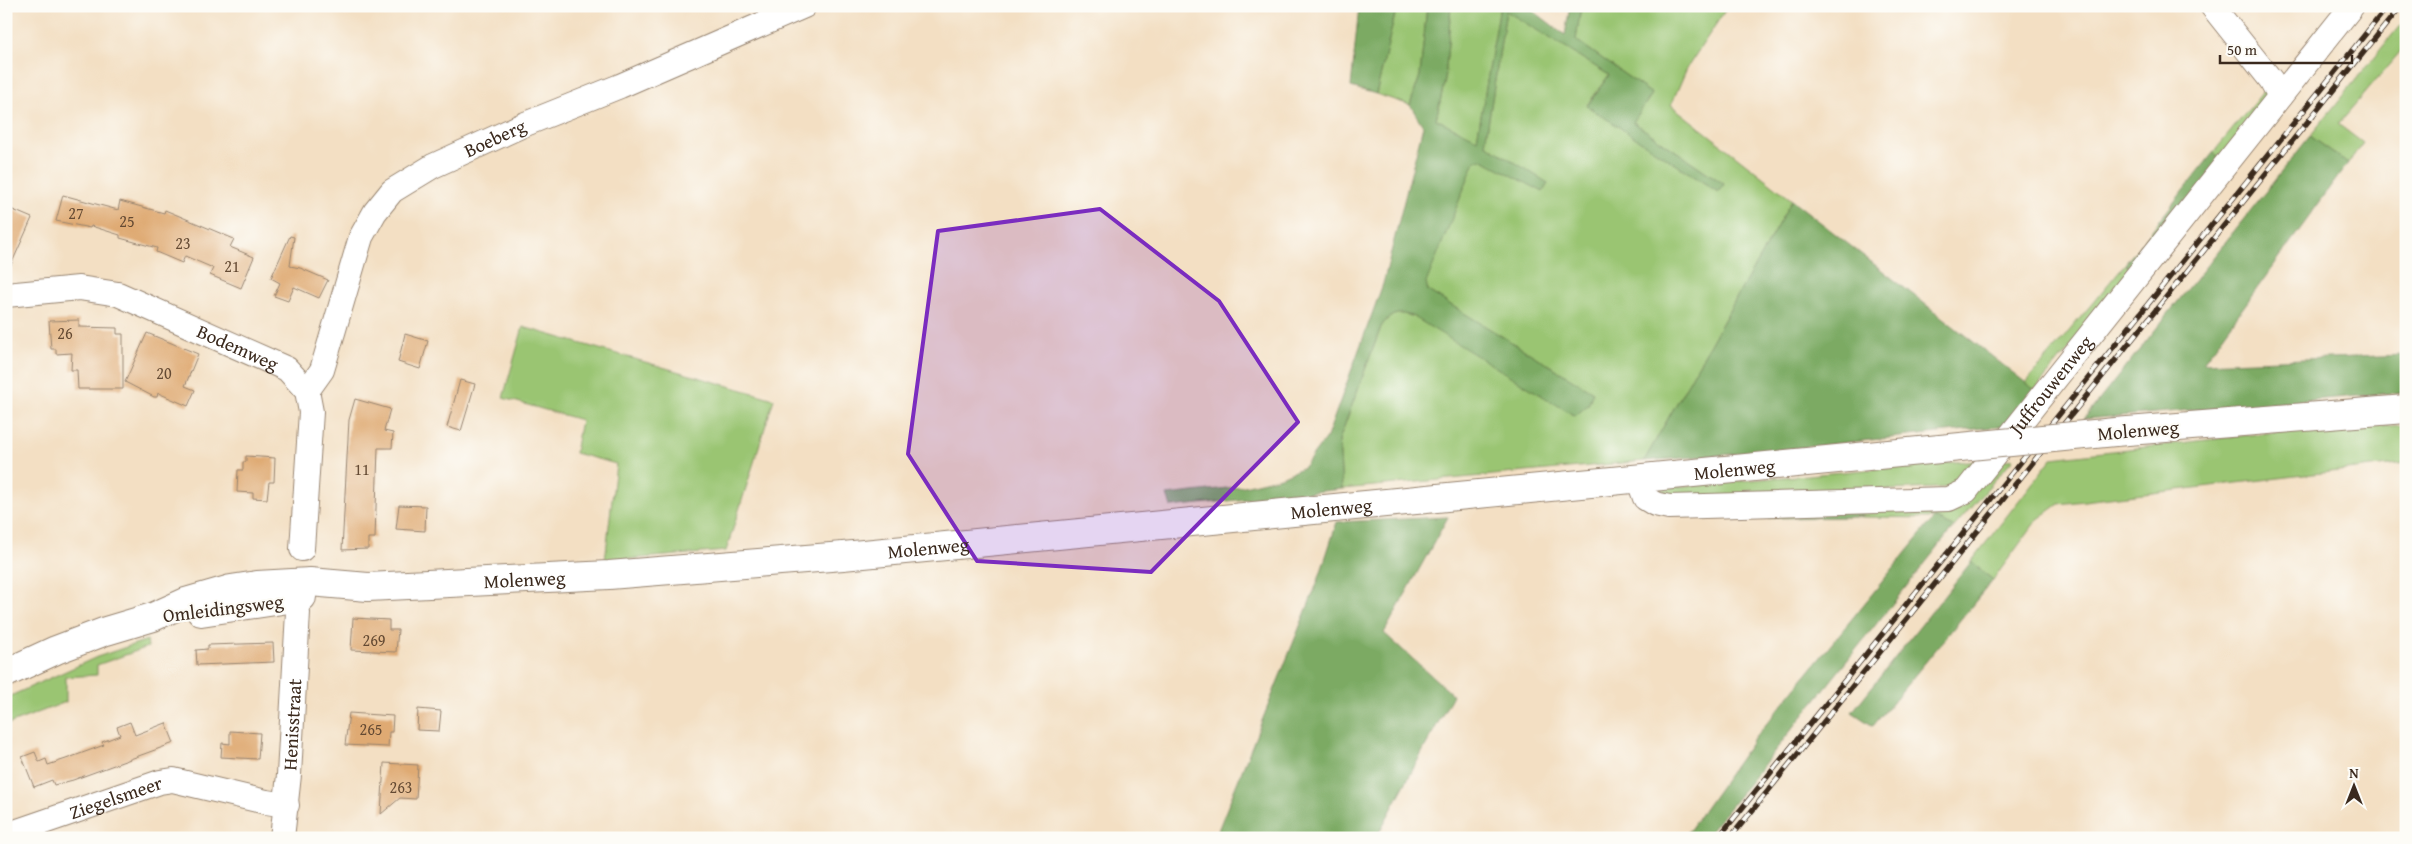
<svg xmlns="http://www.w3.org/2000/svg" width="2412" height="844" font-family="'Gentium Book Plus',serif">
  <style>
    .green { fill: #9ac572; stroke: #6a7848 }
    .forest { fill: #7baa64; stroke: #5b6a41 }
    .building { fill: #dfaa73 }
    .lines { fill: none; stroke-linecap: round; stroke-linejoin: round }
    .minor-casing { stroke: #978470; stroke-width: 26 }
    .major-casing { stroke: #978470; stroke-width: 30 }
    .minor { stroke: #fff; stroke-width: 24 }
    .major { stroke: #fff; stroke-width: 28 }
    .rail-casing { stroke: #3b2a1e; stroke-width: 5.5 }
    .rail { stroke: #fdfcf7; stroke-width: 4; stroke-dasharray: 11; stroke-linecap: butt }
    .major-bridge-casing { stroke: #978470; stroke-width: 30; stroke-linecap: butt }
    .major-bridge { stroke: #fff; stroke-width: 28 }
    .marked { fill: #7b2cbf; fill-opacity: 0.2; stroke: #7b2cbf; stroke-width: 4; stroke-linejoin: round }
    .labels { text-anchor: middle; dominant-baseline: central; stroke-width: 4.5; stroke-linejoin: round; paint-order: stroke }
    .number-label { font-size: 16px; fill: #644a33 }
    .street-label { font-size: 19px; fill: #3b2a1e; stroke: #fdfcf7 }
  </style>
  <rect width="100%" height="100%" fill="#fdfcf7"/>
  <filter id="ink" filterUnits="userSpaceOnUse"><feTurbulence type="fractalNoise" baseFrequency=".02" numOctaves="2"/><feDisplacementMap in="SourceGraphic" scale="10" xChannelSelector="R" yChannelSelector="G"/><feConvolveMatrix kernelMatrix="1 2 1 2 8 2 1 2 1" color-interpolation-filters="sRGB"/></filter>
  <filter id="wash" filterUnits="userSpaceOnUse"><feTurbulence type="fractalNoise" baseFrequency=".0096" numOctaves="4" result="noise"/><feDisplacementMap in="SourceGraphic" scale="20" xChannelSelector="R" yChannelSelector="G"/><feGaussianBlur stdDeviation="1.12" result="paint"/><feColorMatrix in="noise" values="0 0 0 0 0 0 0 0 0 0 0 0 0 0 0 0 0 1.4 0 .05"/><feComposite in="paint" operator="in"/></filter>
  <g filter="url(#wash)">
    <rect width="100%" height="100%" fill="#f3dfc3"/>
    <path class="green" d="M 1397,6 L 1427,6 L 1420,76 L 1410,105 L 1376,94 Z
      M 1451,6 L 1500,6 L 1477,140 L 1436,119 L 1445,80 Z
      M 1581,6 L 1728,6 L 1687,68 L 1671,105 L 1792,200 L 1644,461 L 1342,489 L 1339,440 L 1381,327 C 1390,313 1399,311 1414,317 L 1588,405 L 1592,392 L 1428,291 L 1425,283 L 1475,161 L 1481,158 L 1543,191 L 1548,184 L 1485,144 L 1506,10 L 1609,75 L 1587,105 L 1718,192 L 1724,184 L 1633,122 L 1652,94 L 1576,40 Z
      M 2406,18 L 2406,45 L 2338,124 L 2363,143 L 2348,163 L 2310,136 Z
      M 2267,87 L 2270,94 L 2221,160 L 2213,153 Z
      M 2125,264 L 2134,271 L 2035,390 L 2025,384 Z
      M 523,327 L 774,399 L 726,551 L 605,561 L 616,464 L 575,453 L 581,420 L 503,398 Z
      M 2406,425 L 2406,463 L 2059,504 L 2037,520 L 1993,580 L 1971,562 L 2052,458 L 2266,433 Z
      M 2013,459 L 1954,527 L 1934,518 L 1862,517 L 1862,507 L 1940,507 L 1999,461 Z
      M 1978,460 L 1960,487 L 1667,499 L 1656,491 L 1660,488 Z
      M 147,640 L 148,647 L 97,665 L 97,675 L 66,677 L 66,702 L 6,725 L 6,698 L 97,657 Z"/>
    <path class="forest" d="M 1359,6 L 1397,6 L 1376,94 L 1351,87 Z
      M 1427,6 L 1451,6 L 1445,80 L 1436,119 L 1477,139 L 1500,6 L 1527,6 L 1565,35 L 1570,6 L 1581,6 L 1576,40 L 1652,94 L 1633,122 L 1724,184 L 1718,192 L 1587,106 L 1609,75 L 1506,11 L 1485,144 L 1548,183 L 1543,192 L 1481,159 L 1475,161 L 1426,283 L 1428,291 L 1593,392 L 1588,405 L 1575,416 L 1414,317 C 1399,311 1390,313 1381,327 L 1339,440 L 1342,489 L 1171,507 L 1167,495 L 1244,486 L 1281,477 L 1304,467 L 1327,437 L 1383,284 L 1423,126 L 1410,105 L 1420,76 Z
      M 2310,136 L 2348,163 L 2203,363 L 2406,355 L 2406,392 L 2084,419 Z
      M 2213,153 L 2221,160 L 2134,271 L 2125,264 Z
      M 1792,200 L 2035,390 L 2004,426 L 1747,453 L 1644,461 Z
      M 1862,507 L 1862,517 L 1759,518 L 1759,508 Z
      M 1448,517 L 1384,633 L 1453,695 L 1376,838 L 1215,838 L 1318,581 L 1337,522 Z
      M 1934,518 L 1954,527 L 1705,838 L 1684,838 L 1754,739 Z
      M 1971,562 L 1993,580 L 1873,726 L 1852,712 Z"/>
    <g id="blocks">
      <path class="building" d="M 63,195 L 118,210 L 120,201 L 164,213 L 165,210 L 234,239 L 230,247 L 254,257 L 241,288 L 210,275 L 213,268 L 185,256 L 182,263 L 156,252 L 157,248 L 120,238 L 120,235 L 91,226 L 90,228 L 56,221 Z
        M 6,207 L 32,218 L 6,276 Z
        M 290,236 L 294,237 L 290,266 L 300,268 L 328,280 L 319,298 L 294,287 L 288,301 L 274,296 L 280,283 L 271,278 Z
        M 79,320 L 79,327 L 117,328 L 117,334 L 123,334 L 123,389 L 78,389 L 77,370 L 71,370 L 72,353 L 56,354 L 56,349 L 51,349 L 49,321 Z
        M 147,333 L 198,354 L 185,386 L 195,390 L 188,406 L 158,393 L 157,397 L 154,397 L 125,382 Z
        M 405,334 L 428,341 L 420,369 L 398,362 Z
        M 460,380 L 475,384 L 461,431 L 447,427 Z
        M 355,399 L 390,409 L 384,431 L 393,433 L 392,448 L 378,448 L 375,538 L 368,538 L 368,549 L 342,550 L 349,420 Z
        M 246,456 L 275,458 L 274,482 L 269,482 L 267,499 L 253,498 L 253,493 L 237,492 L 238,470 L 243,470 L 243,462 L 246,462 Z
        M 399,505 L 426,506 L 425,531 L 396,529 Z
        M 353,618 L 389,620 L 389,630 L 398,630 L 396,652 L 351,650 Z
        M 273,643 L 274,662 L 197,665 L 196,650 L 208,649 L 208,645 Z
        M 418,709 L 441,711 L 439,731 L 417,730 Z
        M 349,713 L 393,716 L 392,732 L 389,732 L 388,747 L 345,745 Z
        M 130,722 L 135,735 L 166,723 L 174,743 L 73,780 L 54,785 L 52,780 L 34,787 L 22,757 L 35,752 L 39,762 L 46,759 L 48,765 L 66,759 L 104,745 L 102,742 L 120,735 L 117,727 Z
        M 230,731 L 260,733 L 258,759 L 221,757 L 222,743 L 230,744 Z
        M 384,763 L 418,765 L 416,799 L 400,798 L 381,814 Z"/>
    </g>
  </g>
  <g filter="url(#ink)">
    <use href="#blocks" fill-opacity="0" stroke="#978470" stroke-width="1"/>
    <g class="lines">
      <g class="minor-casing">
        <g id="minor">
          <path d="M 2212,6 L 2271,80 L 2280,96"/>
          <path id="s1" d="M 6,295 L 79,288 L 118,294 L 287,369 L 307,391 L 311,412 L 302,549"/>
          <path id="s2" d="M 307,391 L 322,370 L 361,237 L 375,212 L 392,191 L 433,166 L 523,125 L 620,86 L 804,6"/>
          <path id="s3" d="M 1638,478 L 1645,498 L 1655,504 L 1669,507 L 1949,499 L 1966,491 L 2352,6"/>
          <path id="s4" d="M 6,835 L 160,782 L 173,780 L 266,802 L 287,805"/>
          <path id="s5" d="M 282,838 L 289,775 L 298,612"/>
        </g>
      </g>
      <g class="major-casing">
        <g id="major">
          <path d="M 2115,432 L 2406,409"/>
          <path d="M 201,612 L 302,597"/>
          <path id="s6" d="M 6,673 L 56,650 L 106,631 L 153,617 L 186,602 L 231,589 L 257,585 L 310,582 L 368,587 L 609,575 L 843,556 L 1940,449"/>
        </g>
      </g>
      <use href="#minor" class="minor"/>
      <use href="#major" class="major"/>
      <g class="rail-casing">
        <path id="rail" d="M 1718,838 L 2388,6
          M 1730,838 L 2401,6"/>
      </g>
      <use href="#rail" class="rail"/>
      <g class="major-bridge-casing">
        <path id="major-bridge" d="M 1940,449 L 2115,432"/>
      </g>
      <use href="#major-bridge" class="major-bridge"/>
    </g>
  </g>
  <path class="marked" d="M 1100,209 L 1219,301 L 1298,422 L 1151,572 L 977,561 L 908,454 L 938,231 Z"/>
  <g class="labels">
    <g class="number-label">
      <text x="76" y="213">27</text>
      <text x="127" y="221">25</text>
      <text x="183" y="243">23</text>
      <text x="232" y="266">21</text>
      <text x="65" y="333">26</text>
      <text x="164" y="373">20</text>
      <text x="362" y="469">11</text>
      <text x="374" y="640">269</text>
      <text x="371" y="729">265</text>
      <text x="401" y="787">263</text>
    </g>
    <g class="street-label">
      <text stroke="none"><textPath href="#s2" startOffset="336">Boeberg</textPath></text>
      <text stroke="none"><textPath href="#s1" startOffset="244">Bodemweg</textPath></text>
      <text stroke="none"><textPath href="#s3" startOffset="482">Juffrouwenweg</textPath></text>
      <text transform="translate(2138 430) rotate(-5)">Molenweg</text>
      <text stroke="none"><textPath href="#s6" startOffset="1750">Molenweg</textPath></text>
      <text stroke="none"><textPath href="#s6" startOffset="1345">Molenweg</textPath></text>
      <text stroke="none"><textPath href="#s6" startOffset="940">Molenweg</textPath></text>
      <text stroke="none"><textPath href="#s6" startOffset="535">Molenweg</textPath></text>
      <text transform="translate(223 608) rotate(-7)">Omleidingsweg</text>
      <text stroke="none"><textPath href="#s5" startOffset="114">Henisstraat</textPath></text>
      <text stroke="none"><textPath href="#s4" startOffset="116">Ziegelsmeer</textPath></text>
    </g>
  </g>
  <rect width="2412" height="844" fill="none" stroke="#fdfcf7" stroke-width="25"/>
  <g transform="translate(2354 786)" stroke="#fdfcf7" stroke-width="4" paint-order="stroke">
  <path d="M0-4L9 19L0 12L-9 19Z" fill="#3b2a1e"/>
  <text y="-8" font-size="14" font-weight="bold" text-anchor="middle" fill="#3b2a1e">N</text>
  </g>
  <path d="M2220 55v8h132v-8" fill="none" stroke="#3b2a1e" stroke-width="2.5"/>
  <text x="2227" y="55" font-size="15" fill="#3b2a1e" stroke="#fdfcf7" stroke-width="4" paint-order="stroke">50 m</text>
</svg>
